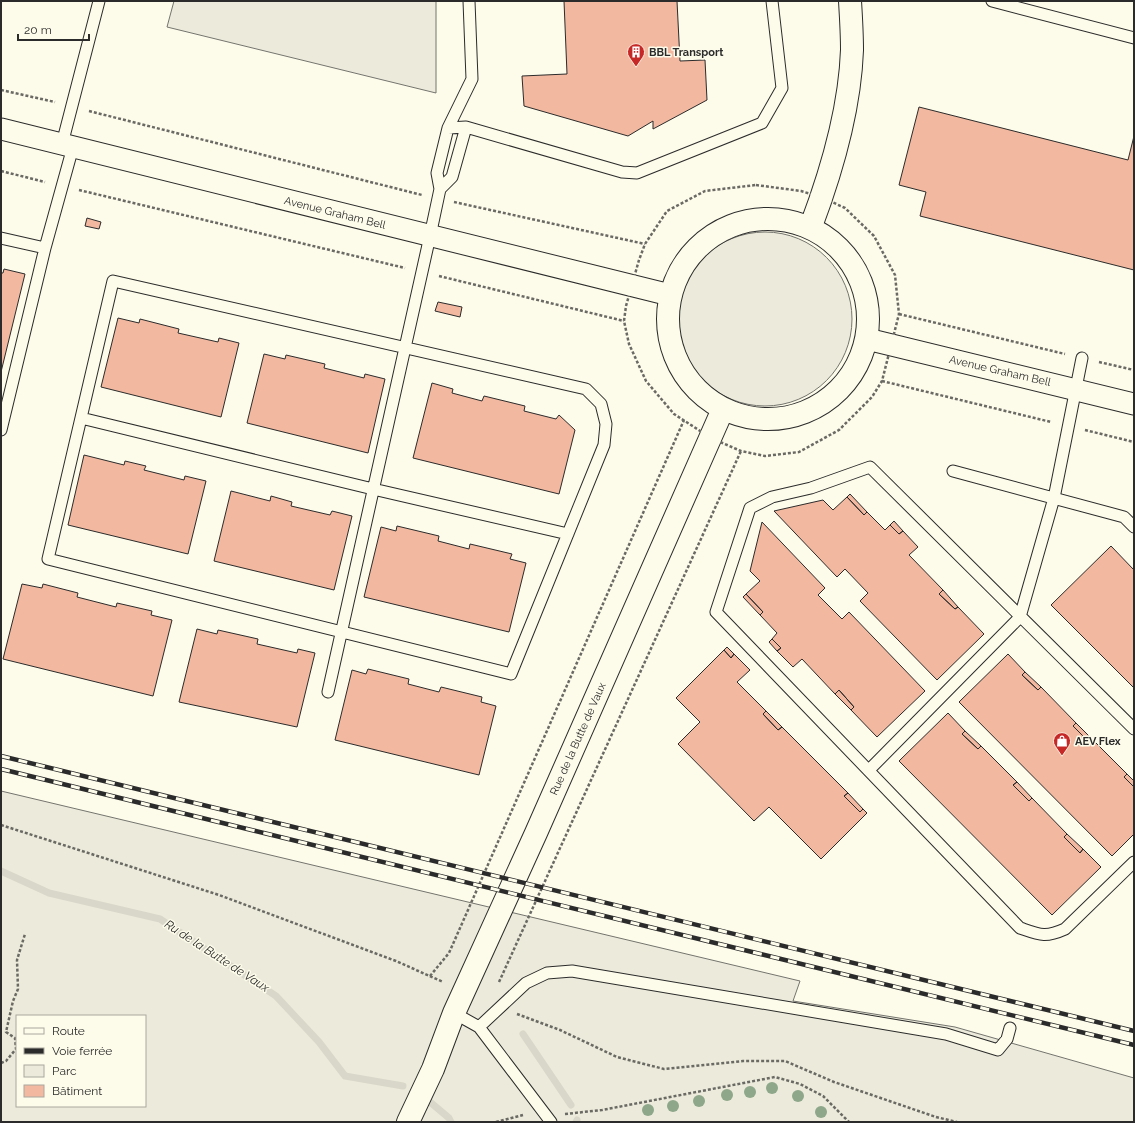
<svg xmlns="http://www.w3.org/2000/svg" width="1135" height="1123" font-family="Raleway,sans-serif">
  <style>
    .green { fill: #ecebdb; stroke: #74746e; fill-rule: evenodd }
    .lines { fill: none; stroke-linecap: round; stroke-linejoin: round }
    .stream { stroke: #d8d7c9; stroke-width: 7 }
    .building { fill: #f2b8a0; stroke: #2b2b2b }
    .service-casing { stroke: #2b2b2b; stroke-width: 13 }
    .minor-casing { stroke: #2b2b2b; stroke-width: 23 }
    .tertiary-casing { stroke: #2b2b2b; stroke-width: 24 }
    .path { stroke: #6a6964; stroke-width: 2.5; stroke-dasharray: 3 2; stroke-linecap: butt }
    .service { stroke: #fdfbea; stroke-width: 11 }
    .minor { stroke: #fdfbea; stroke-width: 21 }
    .tertiary { stroke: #fdfbea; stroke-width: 22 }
    .rail-casing { stroke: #2b2b2b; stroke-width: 4.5 }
    .rail { stroke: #fdfbea; stroke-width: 3; stroke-dasharray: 9; stroke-linecap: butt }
    .tree { fill: #8ea78a }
    .labels { text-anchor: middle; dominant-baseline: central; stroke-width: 3; stroke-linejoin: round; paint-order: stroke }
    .poi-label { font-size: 11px; font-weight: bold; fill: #2b2b2b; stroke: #fdfbea; text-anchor: start }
    .street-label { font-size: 11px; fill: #2b2b2b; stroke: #fdfbea }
    .water-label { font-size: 12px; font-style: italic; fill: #2b2b2b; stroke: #fdfbea }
  </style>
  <rect width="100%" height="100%" fill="#fdfbea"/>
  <path class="green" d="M 174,1 L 436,1 L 436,93 L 167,27 Z
    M678 319a87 87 0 1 1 174 0a87 87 0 1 1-174 0Z
    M 1,791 L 800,981 L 793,1001 L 955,1027 L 1134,1078 L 1134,1122 L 1,1122 ZM 17,1016 L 145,1016 L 145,1106 L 17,1106 Z"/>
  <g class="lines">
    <path class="stream" d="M 1,871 L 49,893 L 160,919 L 276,996 L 319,1042 L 345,1076 L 403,1086
      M 523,1034 L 571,1105
      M 430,1102 L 449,1118 L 451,1122
      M 576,1122 L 577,1120"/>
  </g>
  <path class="building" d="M 564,1 L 677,1 L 680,61 L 705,60 L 707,100 L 653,129 L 653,121 L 628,136 L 524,106 L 522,76 L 567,74 Z
    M 919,107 L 1128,160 L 1134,136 L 1134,270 L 920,216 L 926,192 L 899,185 Z
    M 87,218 L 101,222 L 99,229 L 85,226 Z
    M 4,269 L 25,274 L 1,372 L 1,273 L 3,273 Z
    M 438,302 L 462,307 L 460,317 L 435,311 Z
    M 118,318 L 139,323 L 140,319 L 179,329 L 178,333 L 218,342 L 219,338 L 239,343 L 221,417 L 101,387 Z
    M 264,354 L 285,359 L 286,355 L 325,364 L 324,368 L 364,378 L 365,374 L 385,379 L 368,453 L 247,423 Z
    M 432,383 L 453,389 L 452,393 L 482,401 L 484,396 L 525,406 L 524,411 L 556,419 L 559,415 L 575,430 L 559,494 L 413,458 Z
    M 84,455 L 124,465 L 125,461 L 146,466 L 144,470 L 184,480 L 185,476 L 206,481 L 188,554 L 68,525 Z
    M 231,491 L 270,501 L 271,496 L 292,502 L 291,506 L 330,515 L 332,511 L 352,516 L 334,590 L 214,561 Z
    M 850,494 L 867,512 L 864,515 L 847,497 Z
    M 847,497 L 864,515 L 867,512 L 885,530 L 890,525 L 899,534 L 903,531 L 918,547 L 909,555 L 943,590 L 939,594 L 955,609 L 958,607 L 984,634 L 937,680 L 860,601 L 868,593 L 845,569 L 837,577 L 774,511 L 823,500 L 833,510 Z
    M 894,521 L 903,531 L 899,534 L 890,525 Z
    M 762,522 L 825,588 L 818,595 L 842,619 L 849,612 L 925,691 L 877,737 L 851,710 L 854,707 L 839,690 L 835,694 L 802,659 L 793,667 L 777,651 L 781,648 L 772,639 L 777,633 L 760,615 L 763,612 L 746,594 L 760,581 L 750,571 Z
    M 397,526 L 439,536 L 438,541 L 469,549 L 470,544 L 512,554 L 510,559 L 526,563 L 509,632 L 364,597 L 381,527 L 396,531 Z
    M 1111,546 L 1134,570 L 1134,688 L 1051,605 Z
    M 22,584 L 42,588 L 43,584 L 78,593 L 77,597 L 116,607 L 117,603 L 152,611 L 151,615 L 172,620 L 153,696 L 3,659 Z
    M 943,590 L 958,607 L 955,609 L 939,594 Z
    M 746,594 L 763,612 L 760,615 L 743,597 Z
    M 197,629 L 217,634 L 218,630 L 258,639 L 257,644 L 297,653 L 298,649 L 315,653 L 297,727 L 179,702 Z
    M 772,639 L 781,648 L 777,651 L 769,642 Z
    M 727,647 L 734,654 L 731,658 L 724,650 Z
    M 724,650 L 731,658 L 734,654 L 750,670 L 737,682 L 766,711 L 763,714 L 778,730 L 782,727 L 848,793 L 844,796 L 860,812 L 863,809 L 867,813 L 821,859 L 769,807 L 754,821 L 678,744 L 700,722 L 676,698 Z
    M 1008,654 L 1025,672 L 1022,675 L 1038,690 L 1041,687 L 1076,723 L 1073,726 L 1089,742 L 1092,739 L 1127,774 L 1124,777 L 1134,787 L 1134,834 L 1112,856 L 959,702 Z
    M 368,669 L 409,679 L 408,684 L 439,692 L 441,687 L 482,697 L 481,702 L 496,706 L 479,775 L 335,740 L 352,670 L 366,674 Z
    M 1025,672 L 1041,687 L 1038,690 L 1022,675 Z
    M 839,690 L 854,707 L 851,710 L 835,694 Z
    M 766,711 L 782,727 L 778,730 L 763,714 Z
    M 948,713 L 965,731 L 962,734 L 978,749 L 981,746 L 1017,782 L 1013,785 L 1029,801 L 1032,798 L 1067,834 L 1064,837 L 1080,853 L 1083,849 L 1101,867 L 1052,915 L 899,761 Z
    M 1076,723 L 1092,739 L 1089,742 L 1073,726 Z
    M 965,731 L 981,746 L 978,749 L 962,734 Z
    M 1127,774 L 1134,781 L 1134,787 L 1124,777 Z
    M 1017,782 L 1032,798 L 1029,801 L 1013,785 Z
    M 848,793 L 863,809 L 860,812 L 844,796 Z
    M 1067,834 L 1083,849 L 1080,853 L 1064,837 Z"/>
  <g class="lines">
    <g class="service-casing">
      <path id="service" d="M 992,1 L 1134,38
        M 448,128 L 466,127 L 622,172 L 637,173 L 762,123 L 782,88 L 772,1
        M 62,144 L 99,1
        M 440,189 L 452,177 L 466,127
        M 1,238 L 45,248
        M 113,281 L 586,389 L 601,404 L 606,424 L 604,445 L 511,674 L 48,559 Z
        M 81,418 L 373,489 L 568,534
        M 1,430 L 45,248 L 73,147
        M 953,471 L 1124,517 L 1134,527
        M 328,692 L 430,236 L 440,189 L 437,173 L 448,128 L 472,79 L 469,1
        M 1134,729 L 870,467 L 811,488 L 772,497 L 750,508 L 716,612 L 1020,928 C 1040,935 1045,938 1065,929 L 1134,862
        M 869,770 L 1020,617 L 1054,498 L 1082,358
        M 454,1013 L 479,1027 L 551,1122
        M 479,1027 L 526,983 L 547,973 L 572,971 L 946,1034 L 998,1050 L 1007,1039 L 1010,1028"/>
    </g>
    <g class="minor-casing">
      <path id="minor" d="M 1,129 L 670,295
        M 867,339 L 1134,404"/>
    </g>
    <g class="tertiary-casing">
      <path id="tertiary" d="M668 319a100 100 0 1 1 200 0a100 100 0 1 1-200 0Z
        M 811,226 C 831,173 850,107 852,50 C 852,34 851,17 850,1
        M 408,1122 L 433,1069 L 454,1013 L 536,833 L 723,409"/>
    </g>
    <path class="path" d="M 1,90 L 55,102
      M 89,111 L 422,195
      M 1,171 L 45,182
      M 756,185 L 801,191 L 821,197 L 845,208 L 874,236 L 895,275 L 899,314 L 882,381 L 872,397 L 839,430 L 799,452 L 765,456 L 741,451 L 711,438 L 674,414 L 646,381 L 629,344 L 624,321 L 626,306 L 639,260 L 645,244 L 667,211 L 705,191 Z
      M 79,190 L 405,268
      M 454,202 L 645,244
      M 439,276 L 624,321
      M 899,314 L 1065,354
      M 1099,362 L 1134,370
      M 882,381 L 1051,422
      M 1085,430 L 1134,442
      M 1,825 L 219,895 L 396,961 L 443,982
      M 430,976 L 449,953 L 684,420
      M 499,982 L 741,451
      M 517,1014 L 560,1030 L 617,1057 L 664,1069 L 743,1061 L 785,1061 L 834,1082 L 936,1117 L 957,1122
      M 1,1063 L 6,1061 L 16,1049 L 15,1038 L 6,1032 L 13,1001 L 18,989 L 17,960 L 25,934
      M 565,1114 L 602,1110 L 775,1077 L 800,1084 L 823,1096 L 849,1122
      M 496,1122 L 523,1115"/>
    <use href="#service" class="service"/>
    <use href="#minor" class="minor"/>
    <use href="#tertiary" class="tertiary"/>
    <g class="rail-casing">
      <path id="rail" d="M 1,756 L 1134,1031
        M 1,769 L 1134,1045"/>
    </g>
    <use href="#rail" class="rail"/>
  </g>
  <g class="tree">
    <circle cx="772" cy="1088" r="6"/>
    <circle cx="750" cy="1092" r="6"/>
    <circle cx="727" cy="1095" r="6"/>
    <circle cx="798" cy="1096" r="6"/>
    <circle cx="699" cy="1101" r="6"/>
    <circle cx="673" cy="1106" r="6"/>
    <circle cx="648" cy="1110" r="6"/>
    <circle cx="821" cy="1112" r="6"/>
  </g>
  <defs>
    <g id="building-pin" transform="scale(0.9)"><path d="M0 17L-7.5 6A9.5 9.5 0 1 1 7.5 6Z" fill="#c62828" stroke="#fdfbea"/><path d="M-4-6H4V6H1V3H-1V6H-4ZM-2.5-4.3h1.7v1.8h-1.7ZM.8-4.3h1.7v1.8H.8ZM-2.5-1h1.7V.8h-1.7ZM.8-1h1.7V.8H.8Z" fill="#fff"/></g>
    <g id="shop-pin" transform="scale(0.9)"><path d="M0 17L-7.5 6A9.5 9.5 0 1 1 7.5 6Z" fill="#c62828" stroke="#fdfbea"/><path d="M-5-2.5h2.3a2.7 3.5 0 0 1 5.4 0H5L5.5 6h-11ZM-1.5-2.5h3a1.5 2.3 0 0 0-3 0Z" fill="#fff"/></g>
  </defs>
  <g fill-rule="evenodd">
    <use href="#building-pin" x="636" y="52"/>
    <use href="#shop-pin" x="1062" y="741"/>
  </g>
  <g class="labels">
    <g class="poi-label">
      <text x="649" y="52">BBL Transport</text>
      <text x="1075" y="741">AEV Flex</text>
    </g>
    <g class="street-label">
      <text transform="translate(335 213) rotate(14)">Avenue Graham Bell</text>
      <text transform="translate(1000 371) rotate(13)">Avenue Graham Bell</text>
      <text transform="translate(578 739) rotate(-66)">Rue de la Butte de Vaux</text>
    </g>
    <g class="water-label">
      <text transform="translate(217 956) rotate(33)">Ru de la Butte de Vaux</text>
    </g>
  </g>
  <rect width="1135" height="1123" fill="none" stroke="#2b2b2b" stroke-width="4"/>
  <rect x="16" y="1015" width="130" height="92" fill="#fdfbea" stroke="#a9a89e"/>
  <rect x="24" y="1028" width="20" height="6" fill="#fdfbea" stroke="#a9a89e"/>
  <text x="52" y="1035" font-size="12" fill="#2b2b2b">Route</text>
  <rect x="24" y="1048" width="20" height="6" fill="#2b2b2b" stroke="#a9a89e"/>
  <text x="52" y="1055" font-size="12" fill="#2b2b2b">Voie ferrée</text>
  <rect x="24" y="1065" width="20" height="12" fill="#ecebdb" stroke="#a9a89e"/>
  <text x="52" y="1075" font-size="12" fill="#2b2b2b">Parc</text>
  <rect x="24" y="1085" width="20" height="12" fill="#f2b8a0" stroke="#a9a89e"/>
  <text x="52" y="1095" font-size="12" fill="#2b2b2b">Bâtiment</text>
  <path d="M18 34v6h71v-6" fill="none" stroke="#2b2b2b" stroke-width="2"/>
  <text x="24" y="34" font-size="12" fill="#2b2b2b" stroke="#fdfbea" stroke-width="3" paint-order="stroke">20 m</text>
</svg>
